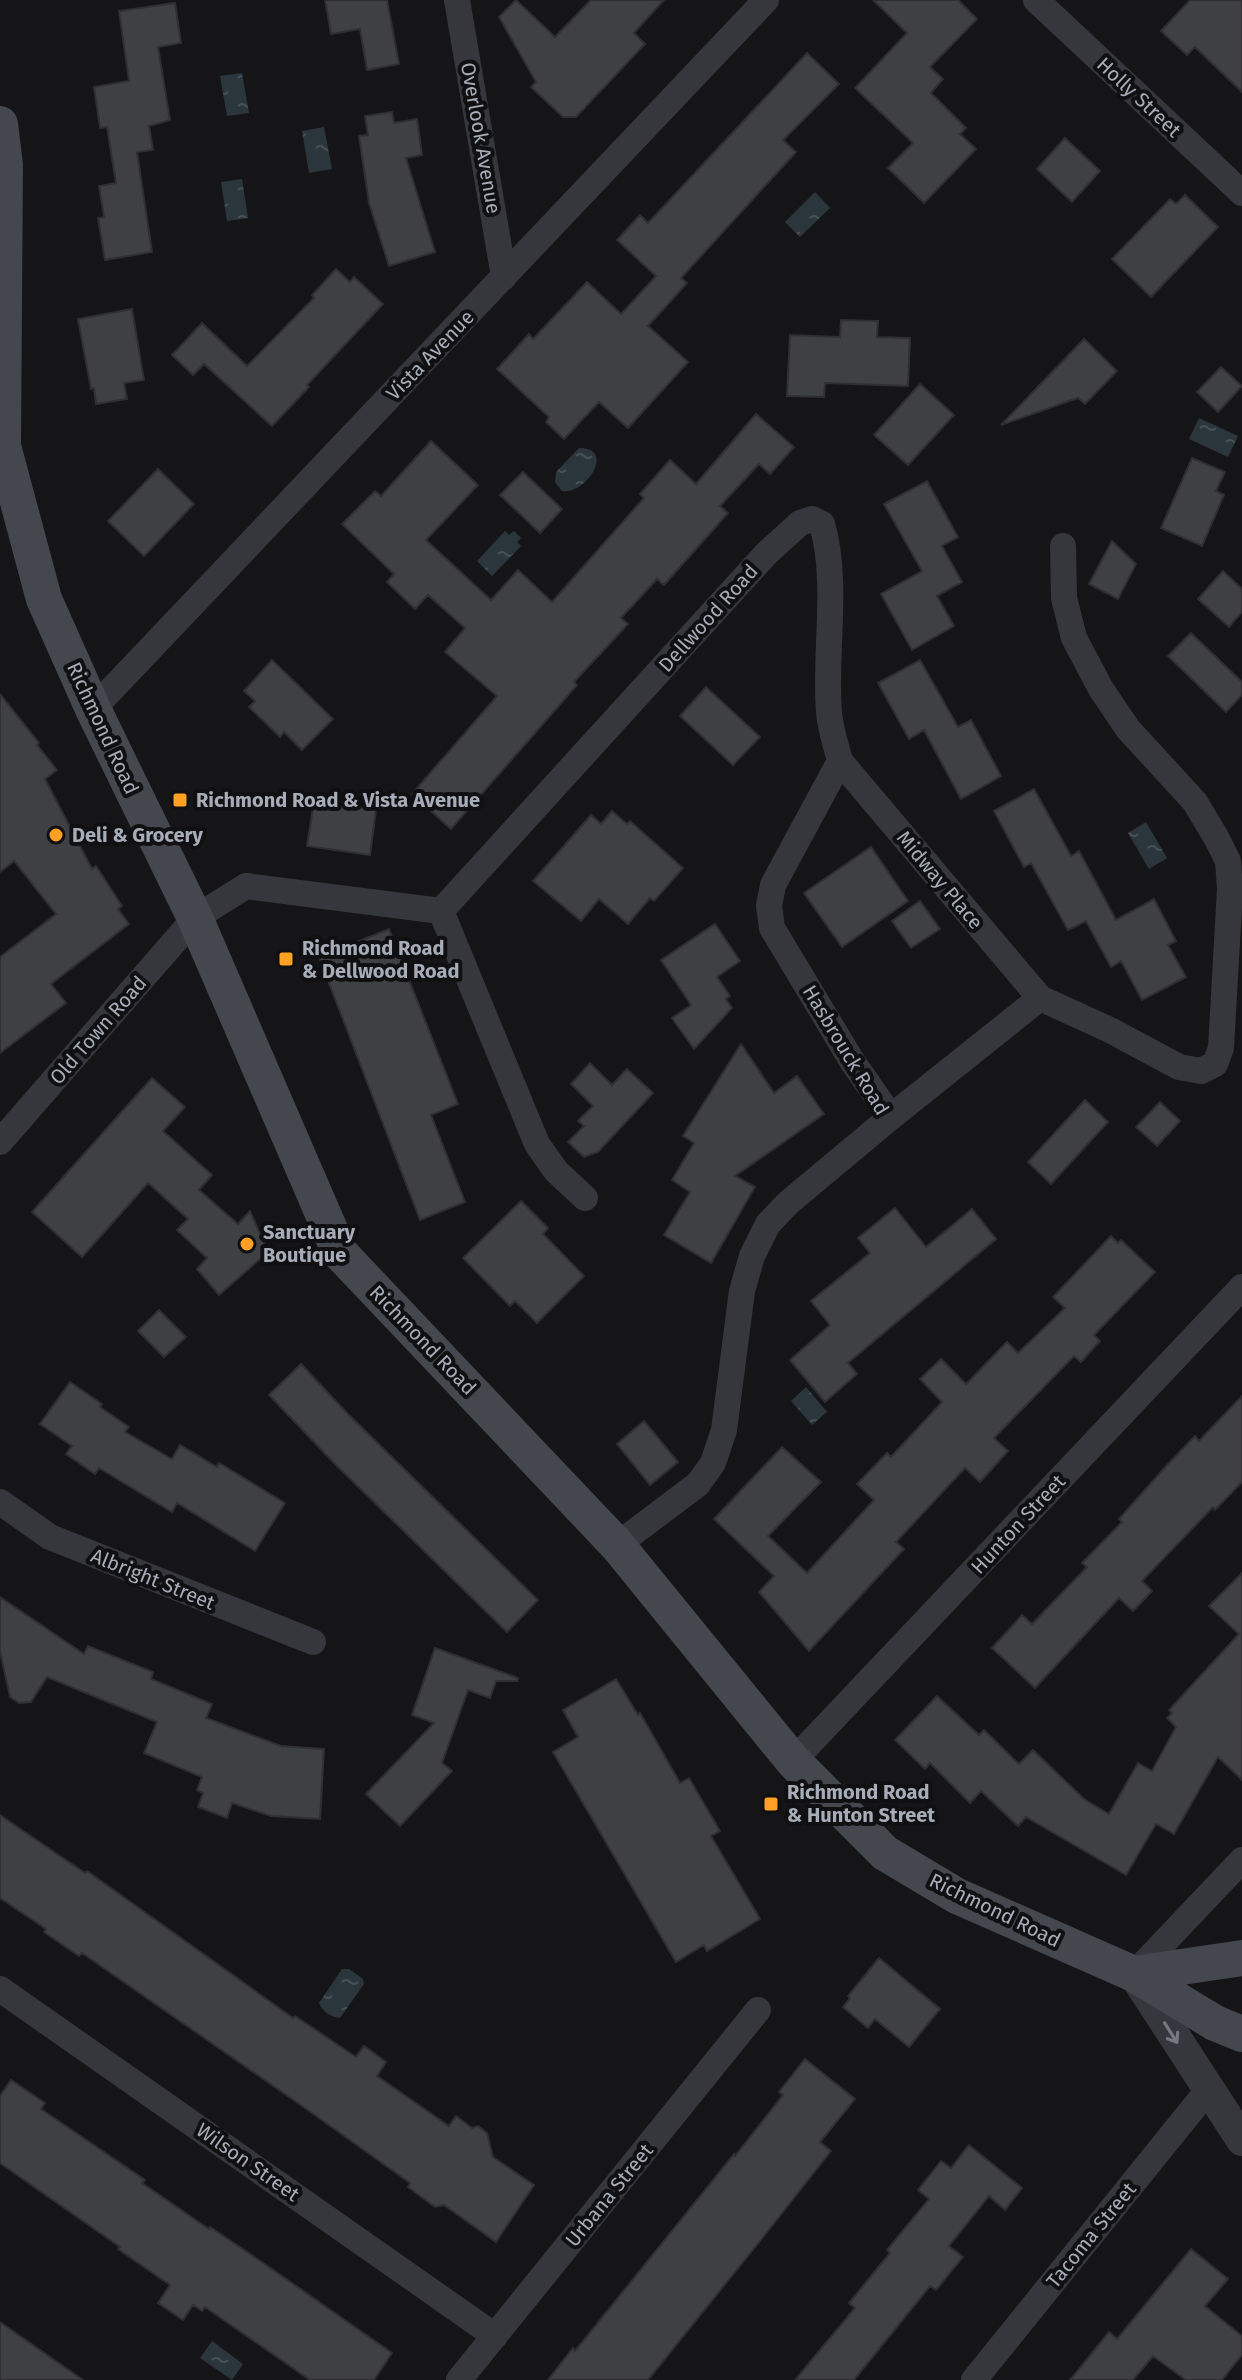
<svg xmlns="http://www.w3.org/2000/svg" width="1242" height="2380" font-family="'Fira Sans',sans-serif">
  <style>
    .water { fill: url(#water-ripples) }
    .building { fill: #3f4044; stroke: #2f2f33; stroke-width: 2 }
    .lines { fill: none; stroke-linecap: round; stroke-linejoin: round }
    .minor { stroke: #36373d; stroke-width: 26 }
    .tertiary { stroke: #36373d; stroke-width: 32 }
    .secondary { stroke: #44474d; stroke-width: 36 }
    .oneway { stroke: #747881 }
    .poi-dot { fill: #ffa025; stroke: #101012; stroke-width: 3 }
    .labels { text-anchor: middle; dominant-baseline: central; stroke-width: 8; stroke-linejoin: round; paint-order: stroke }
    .street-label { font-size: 20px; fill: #a6adb8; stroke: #101012 }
    .poi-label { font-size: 20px; font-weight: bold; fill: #a6adb8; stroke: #101012; text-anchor: start }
  </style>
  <defs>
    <pattern id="water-ripples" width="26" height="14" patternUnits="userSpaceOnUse" patternTransform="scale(2)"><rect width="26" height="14" fill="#2a363c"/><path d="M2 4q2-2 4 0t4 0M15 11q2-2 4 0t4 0" fill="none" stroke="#465056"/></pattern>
  </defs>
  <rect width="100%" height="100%" fill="#151517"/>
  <path class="water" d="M 242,73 L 249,113 L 227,116 L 220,76 Z
    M 324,127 L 332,169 L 309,173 L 302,131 Z
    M 242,179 L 248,218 L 227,221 L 221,182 Z
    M 815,192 L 830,208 L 800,237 L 785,222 Z
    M 1199,418 L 1238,436 L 1228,457 L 1189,439 Z
    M 579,448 C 617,448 585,496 562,491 L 555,482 L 556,472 Z
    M 505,531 L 509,535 L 514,531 L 521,538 L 517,542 L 521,546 L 492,576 L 477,561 Z
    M 1146,822 L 1167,858 L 1149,869 L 1128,833 Z
    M 806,1387 L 827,1412 L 812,1425 L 791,1401 Z
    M 342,1969 L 349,1969 L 363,1979 L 364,1984 L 340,2018 C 331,2017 323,2012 319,2003 Z
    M 212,2341 L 243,2364 L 232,2380 L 200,2358 Z"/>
  <path class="building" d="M 325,0 L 387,0 L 399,64 L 367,70 L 360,29 L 331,34 Z
    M 516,0 L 555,37 L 591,0 L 664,0 L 634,33 L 645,44 L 576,117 L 563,117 L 531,87 L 536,82 L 499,17 Z
    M 873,0 L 958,0 L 977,19 L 930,67 L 943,79 L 931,93 L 966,128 L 960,134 L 976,149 L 924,203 L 888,168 L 913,143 L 855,88 L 907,33 Z
    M 1190,0 L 1242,0 L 1242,92 L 1195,47 L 1187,55 L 1161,31 Z
    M 175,3 L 181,43 L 158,47 L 170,120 L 149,126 L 153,150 L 137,152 L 152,252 L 105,260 L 98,218 L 104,217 L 99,186 L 116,183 L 107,127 L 100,128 L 94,87 L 129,81 L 119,11 Z
    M 807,53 L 839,84 L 783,140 L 796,152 L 681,278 L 687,283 L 648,326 L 688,362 L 628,428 L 599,402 L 564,439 L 546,422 L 549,417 L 497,369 L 529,334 L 533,339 L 587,282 L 621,314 L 656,276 L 617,240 L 640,215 L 648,223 Z
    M 392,112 L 394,123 L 417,119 L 422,155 L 406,158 L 435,252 L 389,266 L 369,203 L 359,136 L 368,135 L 365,116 Z
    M 1065,138 L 1100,171 L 1072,202 L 1037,169 Z
    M 1185,195 L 1218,227 L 1151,297 L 1112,259 L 1170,199 L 1176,204 Z
    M 336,269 L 350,282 L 354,277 L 383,304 L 307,385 L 309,387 L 272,426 L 204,364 L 193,375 L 172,355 L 202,323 L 247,366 L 314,298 L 312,295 Z
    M 132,309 L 144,380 L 124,383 L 127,399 L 96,404 L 94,388 L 91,389 L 78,319 Z
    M 841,320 L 878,321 L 877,337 L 910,338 L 908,386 L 825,383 L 824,397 L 787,396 L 790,335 L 840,337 Z
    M 1084,339 L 1117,371 L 1085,404 L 1078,398 L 1001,425 Z
    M 1221,367 L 1242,386 L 1218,412 L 1197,392 Z
    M 920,384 L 954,415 L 908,465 L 874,435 Z
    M 756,414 L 794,447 L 770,474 L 759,464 L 720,506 L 728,513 L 664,585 L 657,579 L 621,618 L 628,624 L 574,682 L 577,685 L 451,829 L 412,794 L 497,696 L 445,652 L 465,628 L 428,595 L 415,609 L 387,582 L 394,574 L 342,524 L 375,491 L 381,496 L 431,441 L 478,485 L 426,540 L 491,600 L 518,570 L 552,602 L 644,498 L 640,494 L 670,460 L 696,484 Z
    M 1192,458 L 1225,472 L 1216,491 L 1224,495 L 1202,546 L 1161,528 Z
    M 158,469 L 194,504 L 144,556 L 108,521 Z
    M 523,472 L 562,509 L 540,533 L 500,495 Z
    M 927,481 L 958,537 L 942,546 L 962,582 L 937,596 L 954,626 L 912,650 L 881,594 L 922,571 L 884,504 Z
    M 1112,541 L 1136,564 L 1118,599 L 1089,584 Z
    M 1223,571 L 1242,589 L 1242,612 L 1229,627 L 1198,599 Z
    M 1191,633 L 1242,682 L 1242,695 L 1226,712 L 1168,656 Z
    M 272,660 L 333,719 L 302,750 L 284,732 L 280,737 L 249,707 L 255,701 L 244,691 Z
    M 920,660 L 958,727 L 971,720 L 1001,776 L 961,799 L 924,730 L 909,739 L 878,683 Z
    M 706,687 L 760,737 L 733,765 L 680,716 Z
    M 0,694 L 39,743 L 37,745 L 57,770 L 45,779 L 92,869 L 96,866 L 122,906 L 118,909 L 129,924 L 51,984 L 66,1003 L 0,1053 L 0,957 L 56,914 L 14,861 L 0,872 Z
    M 1034,789 L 1071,856 L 1079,851 L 1116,920 L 1154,899 L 1176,941 L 1168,945 L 1186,977 L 1142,1000 L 1121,961 L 1111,967 L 1086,921 L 1068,930 L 1031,863 L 1024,867 L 994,811 Z
    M 314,801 L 376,810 L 370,855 L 307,846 Z
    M 612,811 L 627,824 L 630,821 L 683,868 L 654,901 L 650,898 L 628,924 L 599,899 L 581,921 L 533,881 L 591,815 L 601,824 Z
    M 871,847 L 908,901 L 842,947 L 804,893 Z
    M 920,901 L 940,929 L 911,948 L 892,921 Z
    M 715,924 L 740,961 L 717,977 L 730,996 L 726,999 L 732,1008 L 694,1049 L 672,1018 L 691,1005 L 661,960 Z
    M 389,929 L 458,1104 L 431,1115 L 465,1202 L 420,1220 L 319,957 Z
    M 741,1044 L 774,1093 L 797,1076 L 824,1114 L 735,1176 L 755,1187 L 711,1263 L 664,1235 L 690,1192 L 672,1180 L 694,1143 L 683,1136 Z
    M 590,1063 L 612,1085 L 627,1069 L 653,1093 L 598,1152 L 584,1157 L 568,1142 L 584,1126 L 578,1121 L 593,1106 L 571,1084 Z
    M 152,1078 L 185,1107 L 163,1131 L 212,1175 L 199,1190 L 238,1224 L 250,1211 L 268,1252 L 219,1295 L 197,1269 L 207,1258 L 177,1230 L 188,1219 L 148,1183 L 82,1257 L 32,1212 Z
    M 1085,1100 L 1108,1122 L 1051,1184 L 1028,1162 Z
    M 1160,1102 L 1180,1121 L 1157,1146 L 1136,1127 Z
    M 521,1201 L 548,1228 L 543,1234 L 584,1276 L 537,1323 L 515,1301 L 510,1306 L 463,1258 Z
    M 895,1208 L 926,1247 L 972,1209 L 996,1239 L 848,1363 L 857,1374 L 825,1402 L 790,1360 L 830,1325 L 811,1301 L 870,1253 L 858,1238 Z
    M 1111,1236 L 1118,1243 L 1121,1240 L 1155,1272 L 1094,1335 L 1100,1341 L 1081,1362 L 1074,1356 L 994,1438 L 1008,1451 L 980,1482 L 965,1468 L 896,1542 L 904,1549 L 809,1651 L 759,1592 L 774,1576 L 714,1519 L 782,1447 L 821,1482 L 768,1536 L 807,1573 L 874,1500 L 857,1484 L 887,1453 L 891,1457 L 942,1402 L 920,1379 L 941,1359 L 966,1384 L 1007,1342 L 1018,1353 L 1065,1308 L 1053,1297 Z
    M 159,1310 L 186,1337 L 164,1357 L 138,1331 Z
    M 301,1364 L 348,1414 L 538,1600 L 507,1632 L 335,1464 L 269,1395 Z
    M 70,1382 L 102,1404 L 100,1407 L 129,1427 L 125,1432 L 172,1459 L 180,1445 L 217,1467 L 219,1463 L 285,1503 L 255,1551 L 177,1503 L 172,1512 L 99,1468 L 95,1474 L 66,1454 L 72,1446 L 40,1424 Z
    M 1242,1396 L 1242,1482 L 1215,1510 L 1213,1507 L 1142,1581 L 1152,1591 L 1133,1611 L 1119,1598 L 1035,1688 L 992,1648 L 1022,1615 L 1032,1624 L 1087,1567 L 1082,1563 L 1122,1522 L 1119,1519 L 1168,1464 L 1195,1436 L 1199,1441 Z
    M 644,1421 L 678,1462 L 650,1485 L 617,1444 Z
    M 1242,1573 L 1242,1780 L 1218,1757 L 1174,1834 L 1156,1824 L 1126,1875 L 1026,1817 L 1018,1826 L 981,1791 L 970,1803 L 930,1763 L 925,1769 L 895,1740 L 937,1696 L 979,1735 L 984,1730 L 1019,1764 L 1033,1750 L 1084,1799 L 1109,1814 L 1138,1763 L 1152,1771 L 1176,1727 L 1167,1718 L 1172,1713 L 1169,1710 L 1239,1634 L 1209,1606 Z
    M 0,1597 L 84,1654 L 88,1646 L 153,1672 L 151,1679 L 212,1704 L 206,1718 L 281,1746 L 324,1749 L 320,1819 L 271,1816 L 232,1803 L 227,1818 L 198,1807 L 203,1793 L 197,1790 L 202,1777 L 144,1753 L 157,1722 L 47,1677 L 31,1702 L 19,1703 L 10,1697 L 0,1651 Z
    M 435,1648 L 518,1678 L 517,1681 L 496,1681 L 490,1698 L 468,1690 L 442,1763 L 452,1771 L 400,1826 L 366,1794 L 434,1723 L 412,1715 Z
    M 616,1679 L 638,1715 L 640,1713 L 680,1783 L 689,1778 L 720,1831 L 711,1836 L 760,1919 L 707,1951 L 704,1945 L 676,1962 L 553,1752 L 578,1737 L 563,1710 Z
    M 0,1815 L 85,1873 L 87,1871 L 293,2018 L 295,2016 L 356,2057 L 364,2046 L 386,2062 L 377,2076 L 449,2126 L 456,2116 L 472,2128 L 478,2126 L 487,2133 L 493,2157 L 534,2185 L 496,2242 L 444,2205 L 435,2207 L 408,2187 L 410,2183 L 305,2108 L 82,1953 L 79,1956 L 44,1932 L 46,1929 L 0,1898 Z
    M 879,1958 L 940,2009 L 909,2047 L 875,2019 L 868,2028 L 843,2007 L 850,1998 L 848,1996 Z
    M 805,2059 L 855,2099 L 820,2142 L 831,2151 L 764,2236 L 648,2380 L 548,2380 L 573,2348 L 575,2351 L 734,2154 L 735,2156 L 783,2095 L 779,2092 Z
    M 11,2080 L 45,2103 L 41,2109 L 145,2180 L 142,2183 L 209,2229 L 210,2227 L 259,2260 L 392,2353 L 374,2380 L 310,2380 L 205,2307 L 202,2311 L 193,2305 L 183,2320 L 158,2303 L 170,2285 L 118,2249 L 120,2247 L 0,2163 L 0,2096 Z
    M 969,2145 L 1022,2188 L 1005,2210 L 989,2196 L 949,2246 L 963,2257 L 936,2290 L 930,2286 L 854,2380 L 795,2380 L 855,2308 L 849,2303 L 890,2253 L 887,2250 L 929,2199 L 918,2190 L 941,2161 L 951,2168 Z
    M 1191,2249 L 1228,2279 L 1205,2306 L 1242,2336 L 1242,2355 L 1222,2380 L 1186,2380 L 1153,2356 L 1133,2380 L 1070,2380 L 1109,2332 L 1117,2339 Z
    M 0,2322 L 83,2380 L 0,2380 Z"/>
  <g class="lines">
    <path class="minor" d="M 457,0 L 504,277
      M 1036,0 L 1242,193
      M 93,709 L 766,0
      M 441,911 L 766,554 L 800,523 L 812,519 L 822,524 C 839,583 824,652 829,712 C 830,728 836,745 840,761 L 1040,998 L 1110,1030 L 1179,1067 L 1201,1071 L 1215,1064 L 1221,1048 L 1230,889 L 1228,861 L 1217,839 L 1195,802 L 1128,729 L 1101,689 L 1074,638 L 1064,598 L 1063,546
      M 441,911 L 537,1144 L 556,1171 L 585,1198
      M 891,1117 L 1040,998
      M 0,1142 L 195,918 L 246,886 L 441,911
      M 0,1502 L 50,1537 L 313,1642
      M 617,1545 L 698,1484 L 713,1463 L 724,1430 L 742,1291 L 752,1256 L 768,1224 L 788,1203 L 891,1117 L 852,1061 L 772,928 L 769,906 L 773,885 L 840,761
      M 793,1761 L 1242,1287
      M 1134,1974 L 1242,1860
      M 0,1989 L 495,2336
      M 459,2380 L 758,2010
      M 974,2380 L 1208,2090"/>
    <path class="tertiary" d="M 1134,1974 L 1242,2140"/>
    <path class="secondary" d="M 0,124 L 5,165 L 3,446 L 44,599 L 93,709 L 195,918 L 340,1253 L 617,1545 L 793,1761 L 885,1853 L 957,1896 L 1134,1974 L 1215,2023 L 1242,2034
      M 1134,1974 L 1242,1958"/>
  </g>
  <defs><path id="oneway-shaft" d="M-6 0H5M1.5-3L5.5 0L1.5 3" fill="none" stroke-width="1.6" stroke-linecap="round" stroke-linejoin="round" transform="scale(2)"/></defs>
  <use class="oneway" href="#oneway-shaft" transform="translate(1171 2033) rotate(58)"/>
  <g class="poi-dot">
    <rect x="172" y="792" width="16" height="16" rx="4"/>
    <circle cx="56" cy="835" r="8"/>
    <rect x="278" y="951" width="16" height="16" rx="4"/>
    <circle cx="247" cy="1244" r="8"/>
    <rect x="763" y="1796" width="16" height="16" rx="4"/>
  </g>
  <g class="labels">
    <g class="street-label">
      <text transform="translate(1139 97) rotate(43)">Holly Street</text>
      <text transform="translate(481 138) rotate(80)">Overlook Avenue</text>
      <text transform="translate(430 355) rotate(-46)">Vista Avenue</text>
      <text transform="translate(708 618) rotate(-48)">Dellwood Road</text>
      <text transform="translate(103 728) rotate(65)">Richmond Road</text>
      <text transform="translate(940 880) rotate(50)">Midway Place</text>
      <text transform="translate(98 1030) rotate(-49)">Old Town Road</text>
      <text transform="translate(846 1050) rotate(59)">Hasbrouck Road</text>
      <text transform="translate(423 1340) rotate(46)">Richmond Road</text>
      <text transform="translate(1018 1524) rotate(-47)">Hunton Street</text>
      <text transform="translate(153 1579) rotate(22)">Albright Street</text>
      <text transform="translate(995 1910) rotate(26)">Richmond Road</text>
      <text transform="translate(248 2162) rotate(35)">Wilson Street</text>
      <text transform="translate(609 2195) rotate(-51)">Urbana Street</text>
      <text transform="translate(1091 2235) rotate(-51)">Tacoma Street</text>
    </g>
    <g class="poi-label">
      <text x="196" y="800">Richmond Road &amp; Vista Avenue</text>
      <text x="72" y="835">Deli &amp; Grocery</text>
      <text x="302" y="948">Richmond Road<tspan x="302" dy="23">&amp; Dellwood Road</tspan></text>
      <text x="263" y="1232">Sanctuary<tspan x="263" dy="23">Boutique</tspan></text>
      <text x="787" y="1792">Richmond Road<tspan x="787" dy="23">&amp; Hunton Street</tspan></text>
    </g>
  </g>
</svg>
